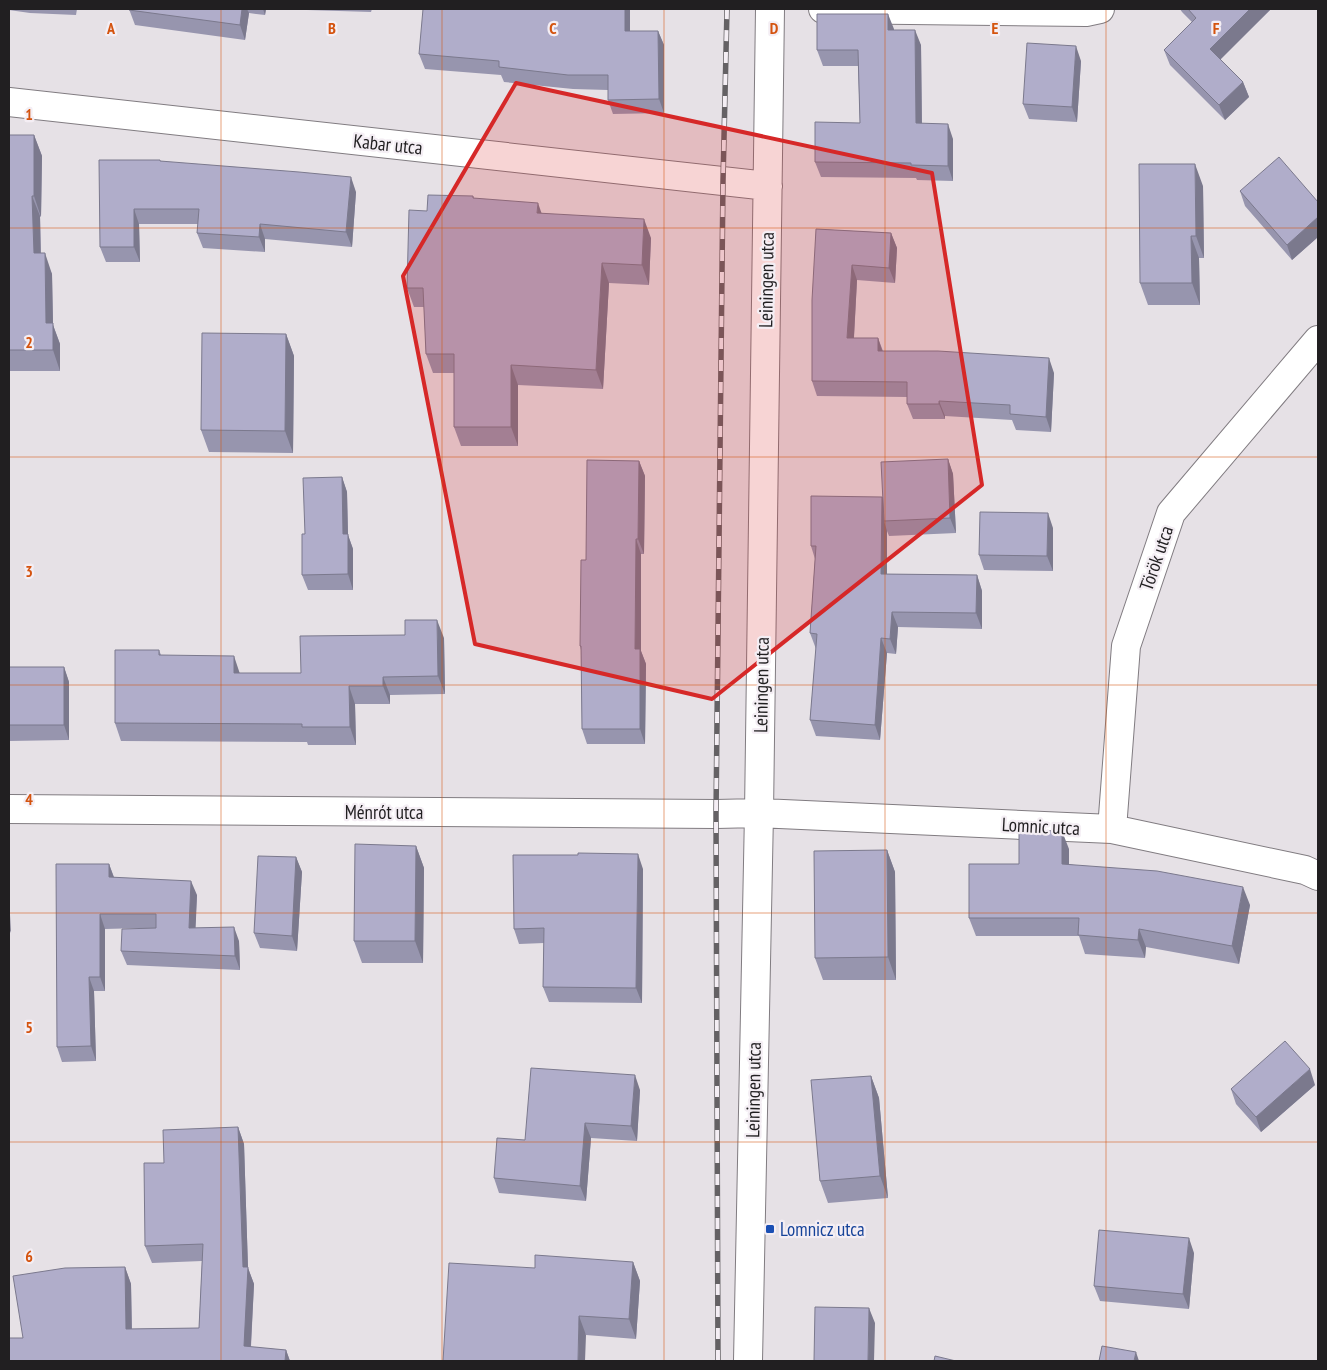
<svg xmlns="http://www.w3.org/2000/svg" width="1327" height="1370" font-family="'PT Sans Narrow',sans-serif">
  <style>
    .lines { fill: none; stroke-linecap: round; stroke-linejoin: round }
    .minor-casing { stroke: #817c81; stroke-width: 30 }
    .minor { stroke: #fff; stroke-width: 28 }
    .rail-casing { stroke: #646164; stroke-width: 5.5 }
    .rail { stroke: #f4eef4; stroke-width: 4; stroke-dasharray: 11; stroke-linecap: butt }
    .wall { fill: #9795ae }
    .shaded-wall { fill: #7b798d }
    .building { fill: #b0adca; stroke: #7b798d }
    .marked { fill: #d62828; fill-opacity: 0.2; stroke: #d62828; stroke-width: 4; stroke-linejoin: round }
    .grid { fill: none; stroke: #d4530e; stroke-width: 1; stroke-opacity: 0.55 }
    .transit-dot { fill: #1a4fb4; stroke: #f4eef4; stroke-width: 2 }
    .labels { text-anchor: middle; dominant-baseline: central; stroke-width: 4.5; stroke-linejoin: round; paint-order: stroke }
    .street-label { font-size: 19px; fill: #211f21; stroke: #f4eef4 }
    .transit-label { font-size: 19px; fill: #164399; stroke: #f4eef4; text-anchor: start }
    .grid-label { font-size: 16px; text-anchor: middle; font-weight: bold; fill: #d4530e; stroke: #f4eef4; stroke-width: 4.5; stroke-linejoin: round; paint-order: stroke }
  </style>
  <rect width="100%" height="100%" fill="#e6e1e6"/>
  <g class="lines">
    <g class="minor-casing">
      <path id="minor" d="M 823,9 L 1086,12 L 1100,9
        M 9,102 L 768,186
        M 9,809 L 716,814 L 759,813 L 1112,829 L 1305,870 L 1318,876
        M 1112,829 L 1126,646 L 1171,513 L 1318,340
        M 748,1361 L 759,813 L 770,9"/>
    </g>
    <use href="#minor" class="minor"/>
    <g class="rail-casing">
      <path id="rail" d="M 718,1361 L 716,814 L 723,181 L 727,9"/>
    </g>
    <use href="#rail" class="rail"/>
  </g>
  <path class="wall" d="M 9,9 L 77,9 L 76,15 L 30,13 L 9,10 Z
    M 129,9 L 266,9 L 265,15 L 249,13 L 245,40 L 135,25 Z
    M 307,9 L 372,9 L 371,12 L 307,10 Z
    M 630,9 L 630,31 L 658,31 L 664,45 L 664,113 L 613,114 L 608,100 L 608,90 L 573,89 L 504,82 L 501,75 L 425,69 L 419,54 Z
    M 1180,9 L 1271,9 L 1220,59 L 1243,82 L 1249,97 L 1225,120 L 1170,65 L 1164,50 L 1192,22 L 1182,12 Z
    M 894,30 L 921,45 L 922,124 L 953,139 L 953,181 L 917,180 L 916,178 L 821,177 L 815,162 L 860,123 L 858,66 L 823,66 L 817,50 Z
    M 1081,61 L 1077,122 L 1029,119 L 1023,104 Z
    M 9,135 L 34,135 L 42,156 L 41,217 L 40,216 L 41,253 L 52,274 L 53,325 L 60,344 L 60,371 L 9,371 Z
    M 160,160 L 160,161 L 356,192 L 352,247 L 265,239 L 265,252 L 203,248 L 197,233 L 198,224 L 139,224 L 140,262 L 106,262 L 100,247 Z
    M 1203,186 L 1204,258 L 1199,258 L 1200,305 L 1148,305 L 1140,283 Z
    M 1240,191 L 1318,202 L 1318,237 L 1292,260 L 1245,206 Z
    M 473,196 L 474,198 L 651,238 L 649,285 L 609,283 L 603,389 L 518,385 L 518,446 L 461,446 L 454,427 L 454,373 L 433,373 L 426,354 L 424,307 L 414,307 L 407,288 L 427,211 Z
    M 816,229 L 891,233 L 897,248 L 895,283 L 857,280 L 854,338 L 878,338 L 883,351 L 1054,373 L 1051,432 L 1016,430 L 1012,420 L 945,416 L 945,419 L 913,419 L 907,404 L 907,397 L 817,396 L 812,381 Z
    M 286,334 L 294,356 L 293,453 L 209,452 L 201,430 Z
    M 948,459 L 953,474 L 956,533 L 889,536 L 887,531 L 887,574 L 977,575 L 982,591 L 982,629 L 898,627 L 896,654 L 887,653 L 880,740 L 816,736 L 810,720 L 816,649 L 810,633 L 815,559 L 811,546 L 882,497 Z
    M 639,461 L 645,476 L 644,554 L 641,554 L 641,651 L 646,664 L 645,744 L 587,744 L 582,729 L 581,650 L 580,646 L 586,560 Z
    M 342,477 L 347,492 L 348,535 L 353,549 L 353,590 L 308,590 L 302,575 L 305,534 Z
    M 1053,528 L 1053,571 L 984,570 L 979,555 Z
    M 444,638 L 445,694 L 390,695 L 390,704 L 355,704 L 356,745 L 308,745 L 307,742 L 121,741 L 115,723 L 159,650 L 161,655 L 240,673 L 301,673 Z
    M 9,667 L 64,667 L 69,682 L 69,740 L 9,741 Z
    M 416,846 L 424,868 L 423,963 L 362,963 L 354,941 Z
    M 1069,849 L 1069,864 L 1250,905 L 1239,964 L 1146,947 L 1145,958 L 1085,954 L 1079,936 L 976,936 L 969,918 L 1019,864 Z
    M 887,850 L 895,872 L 896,980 L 823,980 L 815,958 Z
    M 296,857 L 302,872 L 297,951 L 260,948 L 254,933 Z
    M 109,864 L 114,877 L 197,895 L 195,928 L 239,941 L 240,970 L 127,965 L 121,951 L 141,928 L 105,929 L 105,991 L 94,991 L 96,1061 L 62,1062 L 57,1047 Z
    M 643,869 L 642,1003 L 549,1002 L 543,987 L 544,943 L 519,944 L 514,929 Z
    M 871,1076 L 879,1098 L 888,1198 L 828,1203 L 820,1181 Z
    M 1315,1085 L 1261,1132 L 1236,1104 L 1231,1089 Z
    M 640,1090 L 637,1141 L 591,1138 L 586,1201 L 499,1193 L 494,1178 L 525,1140 Z
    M 238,1127 L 244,1144 L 248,1268 L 254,1284 L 251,1347 L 286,1350 L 290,1361 L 9,1361 L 23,1338 L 125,1267 L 131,1284 L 132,1329 L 199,1328 L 202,1261 L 152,1263 L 145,1246 L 164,1163 Z
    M 1194,1253 L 1189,1309 L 1100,1301 L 1094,1286 Z
    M 633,1262 L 640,1281 L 636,1339 L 586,1335 L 535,1268 Z"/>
  <path class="shaded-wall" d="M 242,9 L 247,9 L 249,13 L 245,40 L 240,25 Z
    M 263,9 L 266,9 L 265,15 Z
    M 625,9 L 630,9 L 630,46 L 625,31 Z
    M 1250,9 L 1271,9 L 1216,64 L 1210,49 Z
    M 888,14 L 894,29 L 894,45 L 888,30 Z
    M 915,30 L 921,45 L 922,139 L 916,123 Z
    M 658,31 L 664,45 L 664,113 L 659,99 Z
    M 1076,46 L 1081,61 L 1077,122 L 1072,107 Z
    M 1243,82 L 1249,97 L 1225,120 L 1219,105 Z
    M 948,124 L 953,139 L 953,181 L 948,166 Z
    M 34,135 L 42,156 L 41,217 L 34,196 Z
    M 1195,164 L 1203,186 L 1204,258 L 1196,236 Z
    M 351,177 L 356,192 L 352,247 L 346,232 Z
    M 32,196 L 40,216 L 41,274 L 34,253 Z
    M 538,203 L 545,223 L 537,213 Z
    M 134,209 L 139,224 L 140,262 L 134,247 Z
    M 1318,217 L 1318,237 L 1292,260 L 1287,245 Z
    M 644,219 L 651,238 L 649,285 L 642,265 Z
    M 260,224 L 265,239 L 265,252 L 259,237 Z
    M 891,233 L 897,248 L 895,283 L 889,268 Z
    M 1191,236 L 1199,258 L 1200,305 L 1192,283 Z
    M 45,253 L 52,274 L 53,325 L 60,344 L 60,371 L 53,350 L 46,323 Z
    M 602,263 L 609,283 L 603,389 L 596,370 Z
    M 852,265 L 857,280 L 853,353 L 847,338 Z
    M 286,334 L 294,356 L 293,453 L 285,431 Z
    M 878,338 L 883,353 L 878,351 Z
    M 1049,358 L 1054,373 L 1051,432 L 1046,417 Z
    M 511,365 L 518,385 L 518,446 L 511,427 Z
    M 939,401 L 945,416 L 945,419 L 939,404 Z
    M 948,459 L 953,474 L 956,533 L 950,518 Z
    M 639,461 L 645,476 L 644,554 L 638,539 Z
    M 342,477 L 347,492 L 348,535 L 353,549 L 353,590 L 348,574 L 343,534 Z
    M 882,497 L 887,512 L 884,521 L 887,531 L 887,590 L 881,574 Z
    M 1048,513 L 1053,528 L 1053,571 L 1047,556 Z
    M 636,539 L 641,554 L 641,651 L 646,664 L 645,744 L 640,729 L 635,649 Z
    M 977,575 L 982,591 L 982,629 L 976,613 Z
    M 892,612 L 898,627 L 896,654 L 890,639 Z
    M 437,620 L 444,638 L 445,694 L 438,676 Z
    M 881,638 L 887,653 L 880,740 L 875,725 Z
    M 234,656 L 240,674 L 234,673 Z
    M 64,667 L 69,682 L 69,740 L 64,725 Z
    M 383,677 L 390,695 L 390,704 L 383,686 Z
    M 349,686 L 355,704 L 356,745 L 350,727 Z
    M 1062,831 L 1069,849 L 1069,882 L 1062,864 Z
    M 416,846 L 424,868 L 423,963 L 415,941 Z
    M 887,850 L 895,872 L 896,980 L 888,957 Z
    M 638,854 L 643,869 L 642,1003 L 636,988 Z
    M 296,857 L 302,872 L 297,951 L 292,936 Z
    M 109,864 L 114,878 L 109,877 Z
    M 191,881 L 197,895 L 195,942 L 189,928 Z
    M 1243,887 L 1250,905 L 1239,964 L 1232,946 Z
    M 9,894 L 9,896 L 11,933 L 9,928 Z
    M 100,914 L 105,929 L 105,991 L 100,977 Z
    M 234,927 L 239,941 L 240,970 L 235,956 Z
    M 1139,929 L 1146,947 L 1145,958 L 1138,940 Z
    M 89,977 L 94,991 L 96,1061 L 91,1046 Z
    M 1310,1069 L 1315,1085 L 1261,1132 L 1256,1117 Z
    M 635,1075 L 640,1090 L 637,1141 L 631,1126 Z
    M 871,1076 L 879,1098 L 888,1198 L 880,1176 Z
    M 585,1123 L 591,1138 L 586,1201 L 580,1186 Z
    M 238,1127 L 244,1144 L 248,1268 L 254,1284 L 250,1361 L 244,1346 L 243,1267 Z
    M 1189,1238 L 1194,1253 L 1189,1309 L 1183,1294 Z
    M 633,1262 L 640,1281 L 636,1339 L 629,1319 Z
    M 125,1267 L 131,1284 L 132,1346 L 126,1329 Z
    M 869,1308 L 875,1323 L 874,1361 L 868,1361 Z
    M 579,1316 L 586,1335 L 585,1361 L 578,1361 Z
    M 286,1350 L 290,1361 L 285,1361 Z
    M 1136,1352 L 1139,1361 L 1134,1361 Z"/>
  <path class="building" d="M 129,9 L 242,9 L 240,25 L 129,10 Z
    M 423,9 L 625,9 L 625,31 L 658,31 L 659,99 L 608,100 L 608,75 L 568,75 L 499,67 L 499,61 L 419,54 Z
    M 1188,9 L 1250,9 L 1210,49 L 1243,82 L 1219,105 L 1164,50 L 1196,18 Z
    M 817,14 L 888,14 L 888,30 L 915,30 L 916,123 L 948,124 L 948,166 L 911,165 L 911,163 L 815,162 L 815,122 L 860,123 L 858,50 L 817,50 Z
    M 1027,43 L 1076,46 L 1072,107 L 1023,104 Z
    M 9,135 L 34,135 L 34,196 L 32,196 L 34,253 L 45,253 L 46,323 L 53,323 L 53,350 L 9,350 Z
    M 1279,157 L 1318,202 L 1318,217 L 1287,245 L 1240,191 Z
    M 99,160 L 160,160 L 160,161 L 299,172 L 351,177 L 346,232 L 260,224 L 259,237 L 197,233 L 199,209 L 134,209 L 134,247 L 100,247 Z
    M 1139,164 L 1195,164 L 1196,236 L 1191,236 L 1192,283 L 1140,283 Z
    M 428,195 L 473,196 L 473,198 L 538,203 L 537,213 L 644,219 L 642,265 L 602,263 L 596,370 L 511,365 L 511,427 L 454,427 L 454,354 L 426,354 L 423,288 L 407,288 L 409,210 L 427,211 Z
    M 816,229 L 891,233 L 889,268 L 852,265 L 847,338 L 878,338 L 878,351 L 938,351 L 1049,358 L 1046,417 L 1010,414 L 1010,405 L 939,401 L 939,404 L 907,404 L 907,382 L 812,381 L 812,300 Z
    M 202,333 L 286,334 L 285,431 L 201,430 Z
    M 948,459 L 950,518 L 884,521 L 881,462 Z
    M 587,460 L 639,461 L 638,539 L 636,539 L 635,649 L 640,649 L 640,729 L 582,729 L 581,646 L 580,646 L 581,560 L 586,560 Z
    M 342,477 L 343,534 L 348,534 L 348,574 L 302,575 L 302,534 L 305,534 L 303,478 Z
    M 811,496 L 882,497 L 881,574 L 977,575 L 976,613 L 892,612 L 890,639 L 881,638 L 875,725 L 810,720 L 817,634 L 810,633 L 816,546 L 811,546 Z
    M 980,512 L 1048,513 L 1047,556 L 979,555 Z
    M 405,620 L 437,620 L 438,676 L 383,677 L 383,686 L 349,686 L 350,727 L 302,727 L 302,724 L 115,723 L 115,650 L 159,650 L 159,655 L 234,656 L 234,673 L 301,673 L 300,636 L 405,635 Z
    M 9,667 L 64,667 L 64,725 L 9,725 Z
    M 1019,830 L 1062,831 L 1062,864 L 1157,871 L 1243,887 L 1232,946 L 1139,929 L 1138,940 L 1078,935 L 1079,918 L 969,918 L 969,864 L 1019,864 Z
    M 355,844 L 416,846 L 415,941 L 354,941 Z
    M 887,850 L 888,957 L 815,958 L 814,851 Z
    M 578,853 L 638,854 L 636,988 L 543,987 L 544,928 L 514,929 L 513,855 L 578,855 Z
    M 258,856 L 296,857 L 292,936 L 254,933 Z
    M 56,864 L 109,864 L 109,877 L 191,881 L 189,928 L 234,927 L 235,956 L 121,951 L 122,929 L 156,928 L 156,914 L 100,914 L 100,977 L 89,977 L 91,1046 L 57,1047 Z
    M 1285,1041 L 1310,1069 L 1256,1117 L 1231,1089 Z
    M 531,1068 L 635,1075 L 631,1126 L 585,1123 L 580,1186 L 494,1178 L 497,1138 L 525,1140 Z
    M 871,1076 L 880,1176 L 820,1181 L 811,1080 Z
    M 238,1127 L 243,1267 L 248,1267 L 244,1346 L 286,1350 L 285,1361 L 9,1361 L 9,1338 L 23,1338 L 13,1276 L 65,1268 L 125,1267 L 126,1329 L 199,1328 L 203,1244 L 145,1246 L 144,1163 L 164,1163 L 163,1130 Z
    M 1099,1230 L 1189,1238 L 1183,1294 L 1094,1286 Z
    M 535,1255 L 633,1262 L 629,1319 L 579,1316 L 578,1361 L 443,1361 L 449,1263 L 535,1268 Z
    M 815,1307 L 869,1308 L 868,1361 L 814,1361 Z
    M 1102,1346 L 1136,1352 L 1134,1361 L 1099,1361 Z
    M 935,1356 L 956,1361 L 934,1361 Z"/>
  <path class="marked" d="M 516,83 L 932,173 L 982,485 L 712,699 L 475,644 L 403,276 Z"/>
  <path class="grid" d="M 221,9 L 221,1361M 442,9 L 442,1361M 664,9 L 664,1361M 885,9 L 885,1361M 1106,9 L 1106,1361M 9,228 L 1318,228M 9,457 L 1318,457M 9,685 L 1318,685M 9,913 L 1318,913M 9,1142 L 1318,1142"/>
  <rect class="transit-dot" x="765" y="1224" width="10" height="10" rx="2.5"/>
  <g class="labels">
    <g class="street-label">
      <text transform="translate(388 144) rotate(6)">Kabar utca</text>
      <text transform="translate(766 280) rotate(-89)">Leiningen utca</text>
      <text transform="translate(1156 558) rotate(-71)">Török utca</text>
      <text transform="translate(761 685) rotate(-89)">Leiningen utca</text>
      <text x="384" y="812">Ménrót utca</text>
      <text transform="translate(1041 826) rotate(3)">Lomnic utca</text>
      <text transform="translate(753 1090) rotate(-89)">Leiningen utca</text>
    </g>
    <g class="transit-label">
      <text x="780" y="1229">Lomnicz utca</text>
    </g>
  </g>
  <g class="grid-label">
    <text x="111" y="34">A</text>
    <text x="332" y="34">B</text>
    <text x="553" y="34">C</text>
    <text x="774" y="34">D</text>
    <text x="995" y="34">E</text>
    <text x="1216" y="34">F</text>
    <text x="29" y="120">1</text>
    <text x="29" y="348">2</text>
    <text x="29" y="577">3</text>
    <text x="29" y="805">4</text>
    <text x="29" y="1033">5</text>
    <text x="29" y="1262">6</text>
  </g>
  <rect width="1327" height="1370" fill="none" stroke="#211f21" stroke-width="20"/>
</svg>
